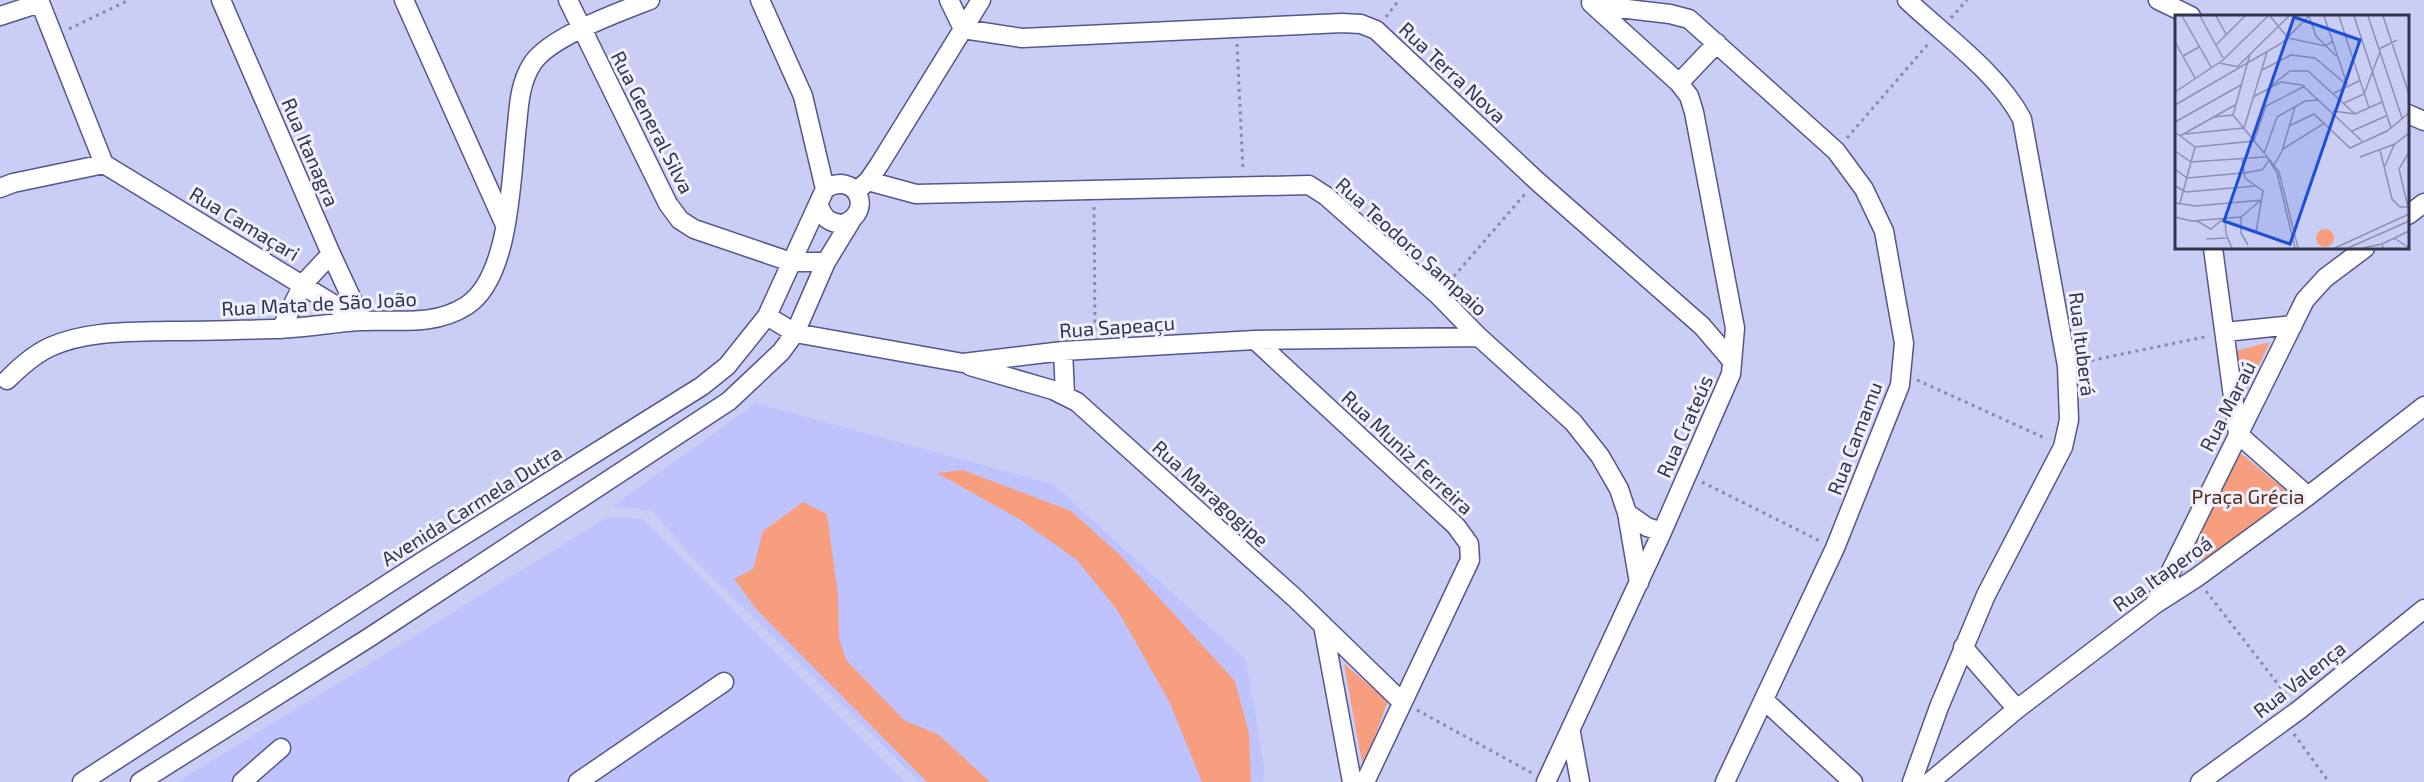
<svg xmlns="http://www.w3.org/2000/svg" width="2424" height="782" font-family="'Exo 2',sans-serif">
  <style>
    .built { fill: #bec3fd }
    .green { fill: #f69e7e }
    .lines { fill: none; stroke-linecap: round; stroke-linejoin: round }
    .minor-casing { stroke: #54568f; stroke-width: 21 }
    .path { stroke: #878aac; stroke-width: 3; stroke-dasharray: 3 4.5; stroke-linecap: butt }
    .minor { stroke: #fff; stroke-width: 18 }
    .labels { text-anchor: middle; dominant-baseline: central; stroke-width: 6; stroke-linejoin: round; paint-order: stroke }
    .street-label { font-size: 20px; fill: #32344e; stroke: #eff1fe }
    .park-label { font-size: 20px; fill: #582917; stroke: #eff1fe }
    .inset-road { fill: none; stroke: #8d90b2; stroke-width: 1.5 }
    .view { fill: #1d4ed8; fill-opacity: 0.15; stroke: #1d4ed8; stroke-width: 3 }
    .inset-edge { fill: none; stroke: #32344e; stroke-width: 3 }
  </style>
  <rect width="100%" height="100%" fill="#cacef5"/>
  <path class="built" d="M 756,403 L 1053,484 L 1246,660 L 1265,771 L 1263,782 L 919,782 L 690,555 L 653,511 L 613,506 Z
    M 608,517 L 643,519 L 905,782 L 177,782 Z"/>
  <path class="green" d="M 2270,342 L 2247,389 L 2236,351 Z
    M 2239,452 L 2289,493 L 2287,501 L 2205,562 L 2195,555 L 2193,541 Z
    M 963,470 L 1071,511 L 1119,554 L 1235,681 L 1249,733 L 1251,782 L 1202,782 L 1169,701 L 1118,611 L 1077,560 L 1019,519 L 937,473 Z
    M 803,502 L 827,514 L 838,595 L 839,639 L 847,661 L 904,720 L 939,735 L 990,782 L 927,782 L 757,610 L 734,579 L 753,569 L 763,531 Z
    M 1344,664 L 1388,701 L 1363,768 Z"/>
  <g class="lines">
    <g class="minor-casing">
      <path id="minor" d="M 39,0 L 104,164
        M 221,0 L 331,254 L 362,321
        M 404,0 L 505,225
        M 568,0 L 668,204 L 680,220 L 694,229 L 791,262 L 826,262
        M 760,0 L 803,96 L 825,189
        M 949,0 L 963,29 L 1022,38 L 1342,23 L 1361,24 L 1376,30 L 1537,181 L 1702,326 L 1732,361
        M 1907,0 C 1944,35 1998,73 2022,119 L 2067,366 L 2069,420 L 2063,447 L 1986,595 L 1939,707 L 1912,782
        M 2158,0 L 2191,16
        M 1593,5 L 1670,14 L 1689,19 L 1836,151 L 1864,189 L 1884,231 L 1904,343 L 1900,385 L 1835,548 L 1725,782
        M 0,16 L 40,3
        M 1679,83 L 1717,43
        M 2408,114 L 2424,121
        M 104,164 L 361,321
        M 868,181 L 916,194 L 1309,185 L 1326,196 L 1438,295 L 1479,337 L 1573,422 L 1600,456 L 1619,489 L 1627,513 L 1639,583
        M 0,188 L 13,183 L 104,164
        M 860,188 L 868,181 L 879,165 L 981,0
        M 2408,215 L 2424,203
        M 2213,248 L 2238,434 L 2308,496
        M 767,316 L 795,333 L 963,363 L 1063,351 L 1255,340 L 1479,337
        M 281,329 L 303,284 L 331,254
        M 2225,332 L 2293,325
        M 1255,340 L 1456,526 L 1469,544 L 1470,560 L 1365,782
        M 1063,351 L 1065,394
        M 970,366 L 1053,390 L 1077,402 L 1296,599 L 1402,702
        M 7,380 C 20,367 33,355 50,347 C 85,331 128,332 166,331 C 202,331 238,330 274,329 C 303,328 331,323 360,321 C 396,319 433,327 466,306 C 511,278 511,174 517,125 C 519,104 520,83 532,64 C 549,37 619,12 650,0
        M 1627,513 L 1647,527 L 1662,532
        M 2155,603 L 2305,300 L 2325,278 L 2365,248
        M 1323,625 L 1352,782
        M 1963,647 L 2017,709
        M 1764,700 L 1853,782
        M 1571,733 L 1580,782
        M 82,782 L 423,561 L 702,386 L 727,366 L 767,316 L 825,189 C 855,170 876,211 843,224 C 829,223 823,218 819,205
        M 140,782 L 370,637 L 729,401 L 781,352 L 795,333 L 826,262 L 851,221
        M 242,782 L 281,748
        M 578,782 L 724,682
        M 1546,782 L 1662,532 L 1731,374 L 1735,328 L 1694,112 L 1689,96 L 1679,83 L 1591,3
        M 1930,782 L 2017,709 L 2154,605 L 2196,578 L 2308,496 L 2424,406
        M 2200,782 L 2299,710 L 2424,609"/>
    </g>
    <path class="path" d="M 1386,17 L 1399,0
      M 1951,18 L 1967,0
      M 69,29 L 129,0
      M 1237,44 L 1243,170
      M 1847,138 L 1929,43
      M 1094,207 L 1095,332
      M 1449,282 L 1525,194
      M 2084,362 L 2209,336
      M 1917,380 L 2047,439
      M 1702,482 L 1820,541
      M 2206,591 L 2288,697
      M 1417,710 L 1532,773
      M 2294,734 L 2329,782"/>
    <use href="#minor" class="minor"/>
  </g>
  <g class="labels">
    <g class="street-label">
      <text transform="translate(1453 72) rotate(43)">Rua Terra Nova</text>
      <text transform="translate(653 122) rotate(63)">Rua General Silva</text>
      <text transform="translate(311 152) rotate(67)">Rua Itanagra</text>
      <text transform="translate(245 223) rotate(31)">Rua Camaçari</text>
      <text transform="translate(1412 246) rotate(42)">Rua Teodoro Sampaio</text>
      <text transform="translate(319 303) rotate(-3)">Rua Mata de São João</text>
      <text transform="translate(1117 326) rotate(-4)">Rua Sapeaçu</text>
      <text transform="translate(2083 344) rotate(83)">Rua Ituberá</text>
      <text transform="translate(2227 406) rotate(-63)">Rua Maraú</text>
      <text transform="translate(1684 426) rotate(-66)">Rua Crateús</text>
      <text transform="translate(1854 438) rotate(-69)">Rua Camamu</text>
      <text transform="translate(1408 452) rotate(43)">Rua Muniz Ferreira</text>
      <text transform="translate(1211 493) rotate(42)">Rua Maragogipe</text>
      <text transform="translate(471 505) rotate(-32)">Avenida Carmela Dutra</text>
      <text transform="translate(2162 573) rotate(-35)">Rua Itaperoá</text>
      <text transform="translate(2299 679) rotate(-38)">Rua Valença</text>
    </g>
    <g class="park-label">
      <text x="2248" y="496">Praça Grécia</text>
    </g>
  </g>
  <g transform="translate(2175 15)">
    <rect width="234" height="234" fill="#cacef5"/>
    <path d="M141 223a9 9 0 1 1 18 0a9 9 0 1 1-18 0Z" fill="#f69e7e"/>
    <path class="inset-road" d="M 7,1 L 36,52M 25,1 L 48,43M 41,1 L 51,19M 95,1 L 113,23M 134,1 L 141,21 L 161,41M 149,1 L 172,69M 164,1 L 194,93M 179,1 L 216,113M 193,1 L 227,103M 208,1 L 234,79M 113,23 L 150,31 L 157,27M 0,27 L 20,63M 41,30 L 70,1M 204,34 L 222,25M 8,41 L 24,32M 44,48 L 64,52M 62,52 L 114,1M 87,55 L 116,40 L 140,43 L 172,70M 96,71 L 115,56 L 133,56 L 180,99M 0,77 L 48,45 L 93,1M 159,78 L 184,66M 78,82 L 106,67 L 127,70 L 188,127M 169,88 L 189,79 L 205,37M 0,90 L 107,28 L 134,1M 158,96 L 180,99 L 207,87M 58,100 L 75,39M 58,100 L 89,138M 39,102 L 58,100M 0,107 L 66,70M 114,111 L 139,99 L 175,133 L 212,116 L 234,98M 69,113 L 92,37M 177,116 L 211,101M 0,117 L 20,132 L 79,126 L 91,91 L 130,71M 10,119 L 69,113M 5,121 L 60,90M 108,134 L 148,109M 205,135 L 217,184 L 225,192 L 234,192M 0,136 L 16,147 L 89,142M 89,139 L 102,102 L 130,86 L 144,85M 185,142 L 220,129 L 234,118M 67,143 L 70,163 L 88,176 L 81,217M 90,143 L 91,140 L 102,158 L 120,233M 95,145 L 104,157 L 123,233M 99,150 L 107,136 L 120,92M 210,151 L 219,130M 0,154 L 12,163 L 68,158 L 87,155 L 95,144M 0,171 L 11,177 L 80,171M 0,188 L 21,191 L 87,185M 5,188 L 20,132M 233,192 L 224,154 L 234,137M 0,202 L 16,206 L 66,202M 66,202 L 66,218 L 73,230M 66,202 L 85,186M 50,203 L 51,219 L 57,233M 22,206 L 36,214 L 48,204M 219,223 L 234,233M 31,224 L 52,223M 160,233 L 234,199M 173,233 L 234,206M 188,233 L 207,229M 208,233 L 207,229 L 234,216"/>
    <path class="view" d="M 119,2 L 185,25 L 115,229 L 49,206 Z"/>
    <rect width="234" height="234" class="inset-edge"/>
  </g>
</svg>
